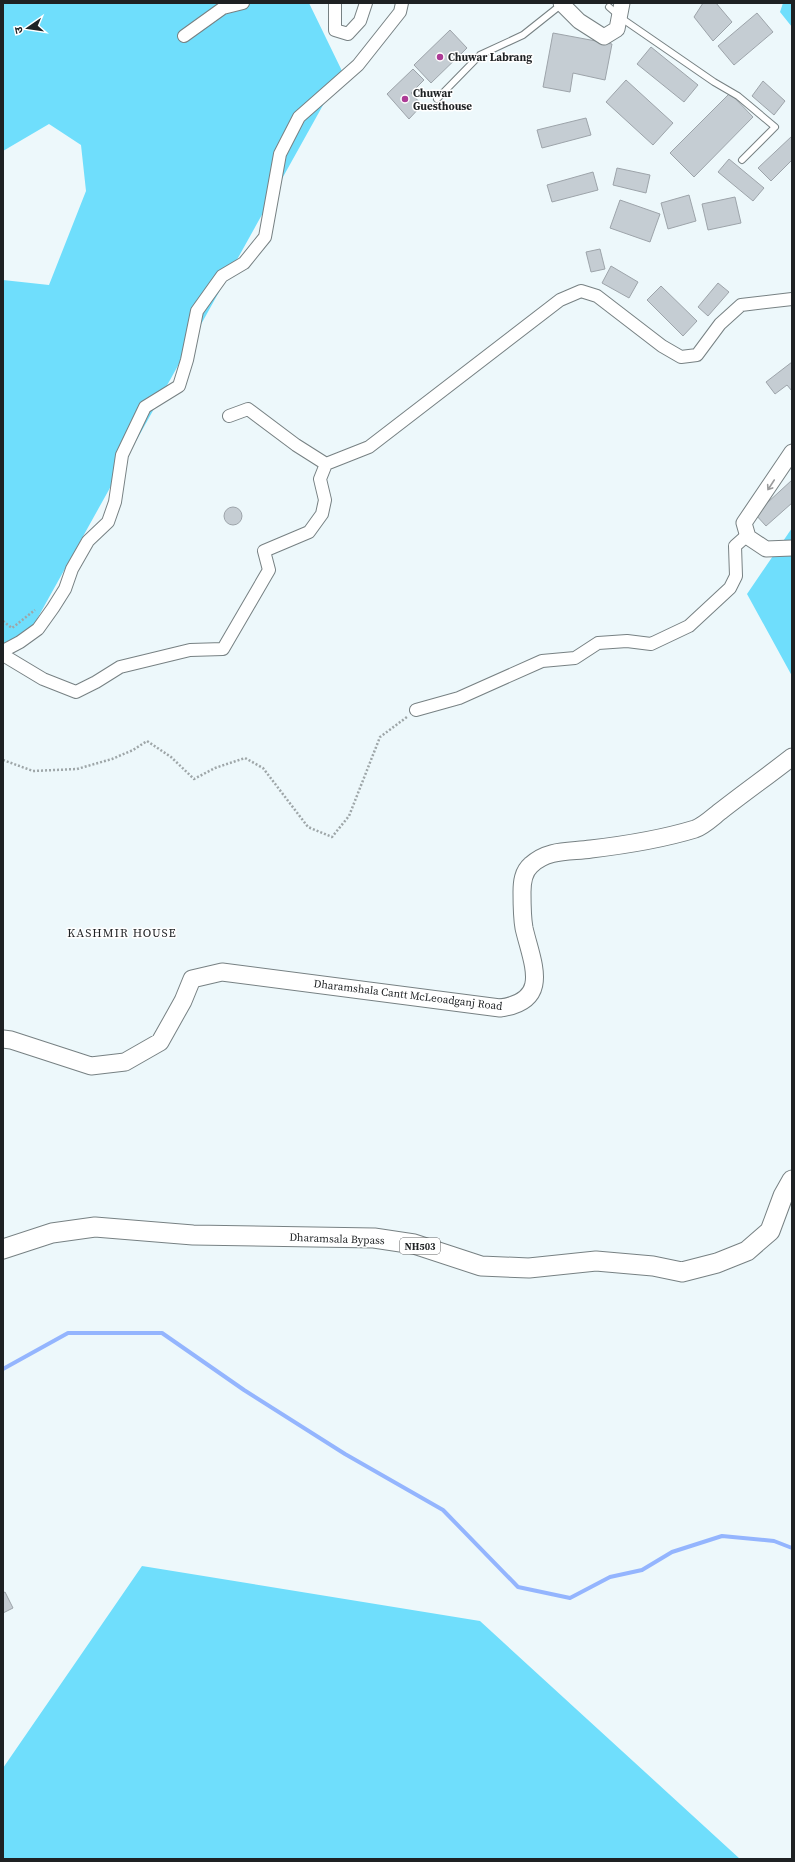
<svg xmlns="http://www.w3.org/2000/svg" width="795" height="1862" font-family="'Source Serif 4','Noto Sans Devanagari',serif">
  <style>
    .green { fill: #6fdefc }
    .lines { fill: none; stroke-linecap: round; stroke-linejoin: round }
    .stream { stroke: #94b5fe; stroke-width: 4 }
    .building { fill: #c5cdd3; stroke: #9da4aa }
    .service-casing { stroke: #778183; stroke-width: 8 }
    .minor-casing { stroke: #778183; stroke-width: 14 }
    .tertiary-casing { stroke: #778183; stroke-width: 17 }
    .secondary-casing { stroke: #778183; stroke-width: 19 }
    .primary-casing { stroke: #778183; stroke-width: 21 }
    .path { stroke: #9ea6a8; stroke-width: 2.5; stroke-dasharray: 2 2; stroke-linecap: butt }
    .service { stroke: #fff; stroke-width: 6 }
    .minor { stroke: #fff; stroke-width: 12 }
    .tertiary { stroke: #fff; stroke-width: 15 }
    .secondary { stroke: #fff; stroke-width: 17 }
    .primary { stroke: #fff; stroke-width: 19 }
    .oneway { stroke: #9a9b9c }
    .poi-dot { fill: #ad3b96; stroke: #fff; stroke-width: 1.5 }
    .labels { text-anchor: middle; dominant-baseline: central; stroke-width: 3; stroke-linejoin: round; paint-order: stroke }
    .shield { fill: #fff; stroke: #626465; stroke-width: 1 }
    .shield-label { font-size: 10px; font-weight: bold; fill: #1e2123 }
    .poi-label { font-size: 11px; font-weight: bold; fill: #1e2123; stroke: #fff; text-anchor: start }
    .street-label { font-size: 11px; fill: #1e2123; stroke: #fff }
    .neighbourhood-label { font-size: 12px; letter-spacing: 1px; fill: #1e2123; stroke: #fff }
  </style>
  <rect width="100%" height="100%" fill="#edf8fb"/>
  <path class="green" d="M 3,3 L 309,3 L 342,71 L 32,628 L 3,645 L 3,280 L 49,285 L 86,191 L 81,145 L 49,124 L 3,151 Z
    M 783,3 L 792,3 L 792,27 L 780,12 Z
    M 792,528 L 792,676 L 747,594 Z
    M 142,1566 L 480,1621 L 740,1859 L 3,1859 L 3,1768 Z"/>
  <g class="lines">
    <path class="stream" d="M 3,1369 L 68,1333 L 162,1333 L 244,1390 L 345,1454 L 443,1510 L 518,1587 L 570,1598 L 610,1577 L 642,1570 L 672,1552 L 722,1536 L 774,1541 L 792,1548"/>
  </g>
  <path class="building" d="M 703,3 L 716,3 L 732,22 L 713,41 L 694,17 Z
    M 757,13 L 773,32 L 734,65 L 718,46 Z
    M 450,30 L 467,48 L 431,83 L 414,65 Z
    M 553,33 L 612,44 L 605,80 L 573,73 L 570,92 L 543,87 Z
    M 651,47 L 698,85 L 684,102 L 637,64 Z
    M 413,69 L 424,80 L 411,93 L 422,105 L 409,119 L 387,94 Z
    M 626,80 L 673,123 L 653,145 L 606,102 Z
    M 763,81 L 785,101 L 774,115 L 752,96 Z
    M 730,93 L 753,117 L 694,177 L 670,153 Z
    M 586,118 L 591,135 L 542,148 L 537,130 Z
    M 792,136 L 792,160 L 771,181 L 758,168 Z
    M 729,159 L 764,188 L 753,201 L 718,172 Z
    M 617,168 L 650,175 L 646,193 L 613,185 Z
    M 593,172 L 598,190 L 552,202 L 547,185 Z
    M 689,195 L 696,221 L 668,229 L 661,203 Z
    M 735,197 L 741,223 L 708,230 L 702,204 Z
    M 620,200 L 660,214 L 650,242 L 610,228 Z
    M 600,249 L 605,269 L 591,272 L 586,252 Z
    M 611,266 L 638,282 L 629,298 L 602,283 Z
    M 718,283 L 729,292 L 708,316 L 698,307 Z
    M 661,286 L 697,321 L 683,336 L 647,300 Z
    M 792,362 L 792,391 L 787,385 L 775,394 L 766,382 Z
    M 792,480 L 792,503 L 766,526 L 755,514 Z
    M224 516a9 9 0 1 1 18 0a9 9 0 1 1-18 0Z
    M 5,1592 L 13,1608 L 3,1613 L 3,1593 Z"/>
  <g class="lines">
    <g class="service-casing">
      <path id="service" d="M 609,7 L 624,20 L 714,82 L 738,96 L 775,127 L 742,160
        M 437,99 L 480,55 L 523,35 L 562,4"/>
    </g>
    <g class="minor-casing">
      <path id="minor" d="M 335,3 L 335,30 L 348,34 L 360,21 L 366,3
        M 184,36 L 223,8 L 243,3
        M 229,416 L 248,409 L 296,445 L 326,464 L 369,447 L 560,300 L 581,291 L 597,296 L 662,346 L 681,357 L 697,355 L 720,324 L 741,305 L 792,299
        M 3,651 L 20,642 L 38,629 L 53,608 L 65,589 L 72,569 L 88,541 L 108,522 L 115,502 L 122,455 L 145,407 L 179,386 L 187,360 L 197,311 L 222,276 L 244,263 L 265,237 L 280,154 L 299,117 L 358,65 L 400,12 L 402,3
        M 3,655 L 43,679 L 76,692 L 96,682 L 120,667 L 190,650 L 223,649 L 269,570 L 264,551 L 309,532 L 322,514 L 325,500 L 320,479 L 326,464
        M 416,710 L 459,698 L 542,661 L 575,658 L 598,643 L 627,641 L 651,644 L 689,626 L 730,588 L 736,576 L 735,546 L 744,538 L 748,537"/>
    </g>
    <g class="tertiary-casing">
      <path id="tertiary" d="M 561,3 L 579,21 L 604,37 L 617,29 L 622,3
        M 792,452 L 744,523 L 748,537 L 766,549 L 792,548"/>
    </g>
    <g class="secondary-casing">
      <path id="secondary" d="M 3,1039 L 11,1040 L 91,1066 L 125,1062 L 160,1042 L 183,1001 L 192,979 L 222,972 L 500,1008 C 552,1001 532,963 524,928 C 522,917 522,904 522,892 C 522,882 523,872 531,865 C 548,849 570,852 591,849 C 625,845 662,839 695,829 C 704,826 714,816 722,810 C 745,792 769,775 792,757"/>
    </g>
    <g class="primary-casing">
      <path id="primary" d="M 3,1249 L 52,1233 L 95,1227 L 193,1235 L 374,1238 L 414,1244 L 481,1266 L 529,1268 L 596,1261 L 653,1266 L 682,1272 L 717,1263 L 747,1251 L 770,1231 L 783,1196 L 792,1180"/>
    </g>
    <path class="path" d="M 3,621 L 12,628 L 35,610
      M 3,760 L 33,771 L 77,769 L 112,759 L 133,750 L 147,741 L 171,757 L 194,779 L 215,768 L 245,758 L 263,768 L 308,827 L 332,837 L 349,816 L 380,737 L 407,717"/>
    <use href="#service" class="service"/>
    <use href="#minor" class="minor"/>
    <use href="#tertiary" class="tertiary"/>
    <use href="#secondary" class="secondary"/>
    <use href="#primary" class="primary"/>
  </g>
  <defs><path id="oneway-shaft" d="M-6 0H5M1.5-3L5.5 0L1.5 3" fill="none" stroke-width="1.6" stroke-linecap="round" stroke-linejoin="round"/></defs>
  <use class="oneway" href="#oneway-shaft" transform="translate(771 485) rotate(123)"/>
  <g class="poi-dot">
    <circle cx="440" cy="57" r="4"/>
    <circle cx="405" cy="99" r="4"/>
  </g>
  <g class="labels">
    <rect class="shield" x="400" y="1238" width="40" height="16" rx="3"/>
    <g class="shield-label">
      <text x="420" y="1246">NH503</text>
    </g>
    <g class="poi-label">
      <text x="448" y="57">Chuwar Labrang</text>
      <text x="413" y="93">Chuwar<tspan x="413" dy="13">Guesthouse</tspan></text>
    </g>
    <g class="street-label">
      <text transform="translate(408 995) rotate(7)">Dharamshala Cantt McLeoadganj Road</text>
      <text transform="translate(337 1239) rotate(2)">Dharamsala Bypass</text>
    </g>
    <g class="neighbourhood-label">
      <text x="122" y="933">KASHMIR HOUSE</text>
    </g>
  </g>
  <rect width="795" height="1862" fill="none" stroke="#1e2123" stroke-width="8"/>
  <g transform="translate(28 28) rotate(257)" stroke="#ffffff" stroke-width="3" paint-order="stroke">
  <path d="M0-3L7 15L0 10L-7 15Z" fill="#1e2123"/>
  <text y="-6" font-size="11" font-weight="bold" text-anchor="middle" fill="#1e2123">उ</text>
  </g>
</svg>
